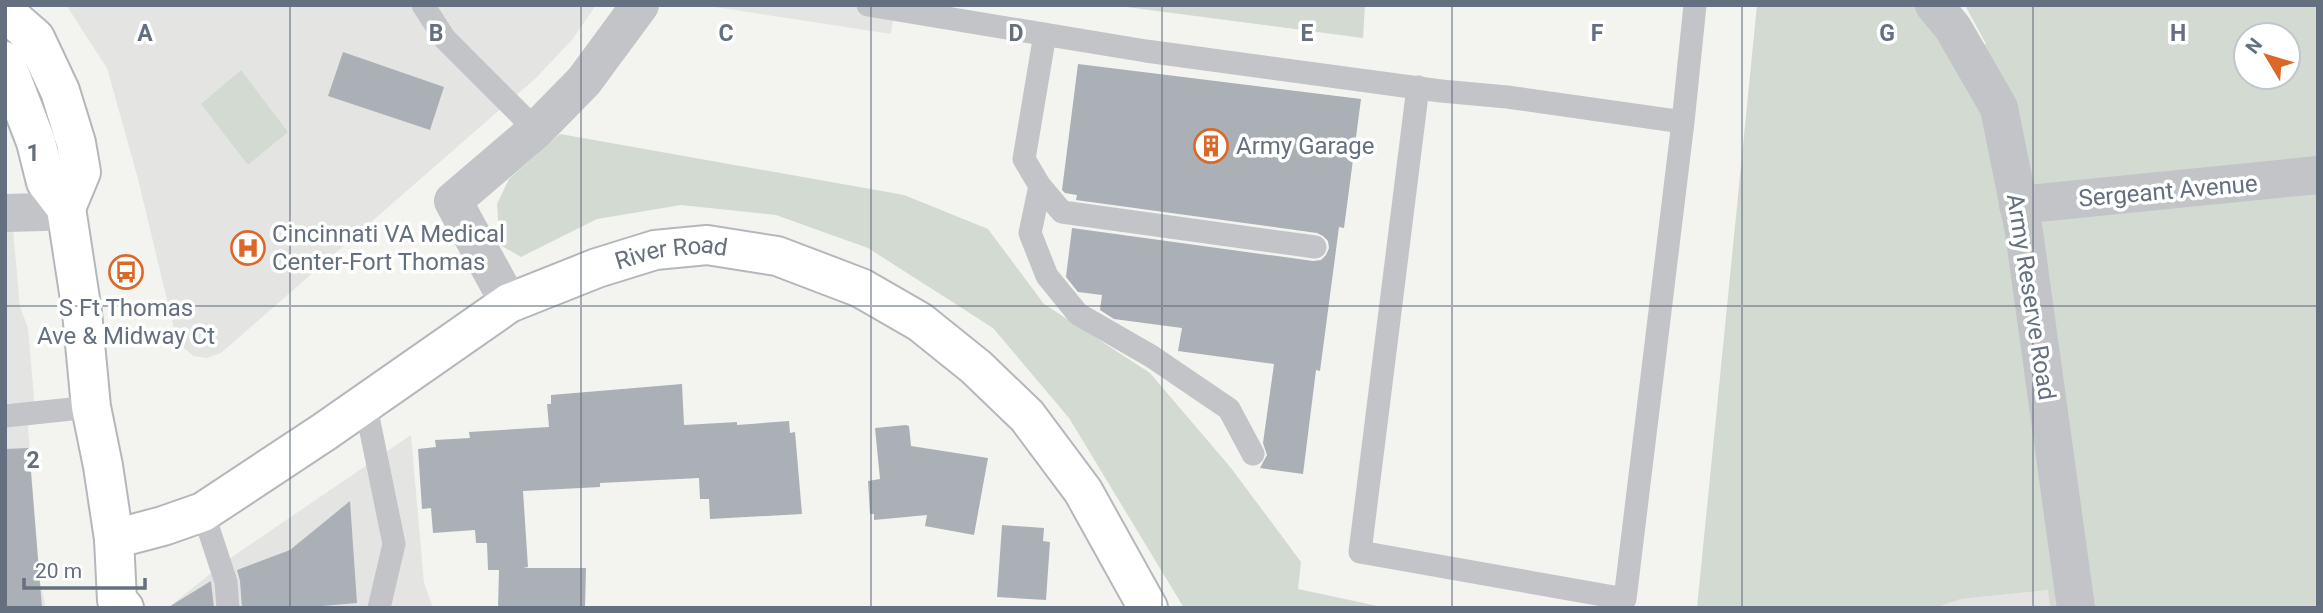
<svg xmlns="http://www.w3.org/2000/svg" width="2323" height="613" font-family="Roboto,sans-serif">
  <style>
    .built { fill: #e4e5e3 }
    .green { fill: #d3dad1; fill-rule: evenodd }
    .building { fill: #aab0b5 }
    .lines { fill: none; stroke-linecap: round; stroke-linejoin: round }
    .secondary-casing { stroke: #b4b7bc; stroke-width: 42 }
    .lane { stroke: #c2c4c8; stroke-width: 23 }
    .street { stroke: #c2c4c8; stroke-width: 38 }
    .secondary { stroke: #fff; stroke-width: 38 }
    .grid { fill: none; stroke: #64707f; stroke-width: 2; stroke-opacity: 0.55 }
    .labels { text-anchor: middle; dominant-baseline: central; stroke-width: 7; stroke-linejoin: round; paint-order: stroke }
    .poi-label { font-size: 24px; fill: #64707f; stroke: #fff; text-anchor: start }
    .street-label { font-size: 24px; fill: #64707f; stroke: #fff }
    .grid-label { font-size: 23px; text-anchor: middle; font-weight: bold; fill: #64707f; stroke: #fff; stroke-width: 7; stroke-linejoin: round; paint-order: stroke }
  </style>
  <rect width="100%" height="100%" fill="#f3f4ef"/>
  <path class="built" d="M 66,5 L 596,5 L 572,40 L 535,79 L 221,353 L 207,358 L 193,356 L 183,347 L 175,333 L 138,179 L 107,68 Z
    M 702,5 L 895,5 L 891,34 Z
    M 13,229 L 20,307 L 28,328 L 34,398 L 28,428 L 40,582 L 46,608 L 5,608 L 5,230 Z
    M 411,435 L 424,583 L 433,608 L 174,608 L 174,603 L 226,561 Z
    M 2049,590 L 2050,608 L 1935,608 L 1961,599 Z"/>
  <path class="green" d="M 1111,5 L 1365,5 L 1363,38 Z
    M 1757,5 L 1916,5 L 1949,54 L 1986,44 L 1965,5 L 2318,5 L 2318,608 L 2050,608 L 2048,590 L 1961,599 L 1935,608 L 1697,608 ZM 2246,35 L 2288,35 L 2288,77 L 2246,77 Z
    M 241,70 L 288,132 L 248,165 L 201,104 Z
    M 560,134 L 904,195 L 988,229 L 1044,304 L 1150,373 L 1231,468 L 1301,562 L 1298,589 L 1387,608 L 1184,608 L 1069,418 L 993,328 L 868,248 L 776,215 L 681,205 L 597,219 L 521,257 L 500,245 L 497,204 L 509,179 Z"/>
  <path class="building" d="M 343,52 L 444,87 L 430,130 L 328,96 Z
    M 1078,64 L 1361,99 L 1344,228 L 1339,227 L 1320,371 L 1316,370 L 1303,474 L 1260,468 L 1267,455 L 1263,443 L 1274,364 L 1178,351 L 1182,328 L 1114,319 L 1100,310 L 1102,295 L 1078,292 L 1066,277 L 1072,228 L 1313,261 L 1321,260 L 1326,255 L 1329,248 L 1328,241 L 1323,236 L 1317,233 L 1076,200 L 1077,195 L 1065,193 L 1062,190 Z
    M 682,384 L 684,425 L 737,422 L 737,425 L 789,421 L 790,433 L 795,432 L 802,514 L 710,519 L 709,499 L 700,499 L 699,478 L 600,483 L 600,487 L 523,491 L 528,567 L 523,568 L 586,568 L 585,608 L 498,608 L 499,570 L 488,570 L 487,543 L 476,543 L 475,530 L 433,533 L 431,508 L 422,509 L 418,449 L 436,447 L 435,440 L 470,438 L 469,432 L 549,427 L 547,404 L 551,404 L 551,395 Z
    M 906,425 L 909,426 L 911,446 L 988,458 L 974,535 L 925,526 L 927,515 L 874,520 L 874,514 L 870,514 L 868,481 L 880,479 L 875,428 Z
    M 29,448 L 42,608 L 5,608 L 5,449 Z
    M 350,501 L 357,603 L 299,608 L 242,608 L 240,581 L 237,570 L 290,550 Z
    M 1002,525 L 1044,528 L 1043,541 L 1050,542 L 1046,600 L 997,597 Z
    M 211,581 L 214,608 L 167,608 Z"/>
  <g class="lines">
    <g class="secondary-casing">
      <g id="secondary">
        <path d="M 5,12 L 35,38 L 60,91 L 76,143 L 81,172 L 66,208"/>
        <path d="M 5,61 L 36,142 L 46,182 L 66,208 L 82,312 L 91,407 L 103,466 L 114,539 L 117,600 L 124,608"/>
        <path id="s1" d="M 114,539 L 163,526 L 203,512 L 324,432 L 509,303 L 597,268 L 655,250 L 707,245 L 777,256 L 861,288 L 920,322 L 976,367 L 1027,416 L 1083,491 L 1148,608"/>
      </g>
    </g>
    <path class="lane" d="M 423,5 L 445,39 L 536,130
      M 868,5 L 1146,51 L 1441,91 L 1507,97 L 1683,122 L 1625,599 L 1360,552 L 1418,87
      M 1045,34 L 1024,159 L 1040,186 L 1062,212 L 1315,247
      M 1683,122 L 1695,5
      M 1040,186 L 1030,233 L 1047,276 L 1078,314 L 1151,356 L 1229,409 L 1253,454
      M 365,402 L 394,544 L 379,608
      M 5,416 L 91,407
      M 203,512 L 226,582 L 228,608"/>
    <path class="street" d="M 1934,5 L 1953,28 L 1999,108 L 2024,232 L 2076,608
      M 2018,205 L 2318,175
      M 5,213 L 44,212 L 66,208
      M 509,303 L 453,201 L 536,130 L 584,81 L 640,5"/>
    <use href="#secondary" class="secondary"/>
  </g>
  <path class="grid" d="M 290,5 L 290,608M 581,5 L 581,608M 871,5 L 871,608M 1162,5 L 1162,608M 1452,5 L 1452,608M 1742,5 L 1742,608M 2033,5 L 2033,608M 5,306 L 2318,306"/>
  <defs>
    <g id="building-ring" transform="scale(1.75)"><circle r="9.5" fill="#fff" stroke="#db6828" stroke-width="1.5"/><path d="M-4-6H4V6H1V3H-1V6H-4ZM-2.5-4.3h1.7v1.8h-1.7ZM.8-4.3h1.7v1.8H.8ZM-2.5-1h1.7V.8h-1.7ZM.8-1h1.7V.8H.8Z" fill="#db6828"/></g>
    <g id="hospital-ring" transform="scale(1.75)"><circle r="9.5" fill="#fff" stroke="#db6828" stroke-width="1.5"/><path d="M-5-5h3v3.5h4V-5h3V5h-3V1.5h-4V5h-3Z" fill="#db6828"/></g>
    <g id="bus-ring" transform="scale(1.75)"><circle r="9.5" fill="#fff" stroke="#db6828" stroke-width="1.5"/><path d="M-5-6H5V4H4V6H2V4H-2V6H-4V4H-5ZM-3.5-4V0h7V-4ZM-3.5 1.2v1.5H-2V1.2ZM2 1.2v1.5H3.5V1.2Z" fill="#db6828"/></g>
  </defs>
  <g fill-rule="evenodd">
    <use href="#building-ring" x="1211" y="146"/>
    <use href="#hospital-ring" x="248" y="248"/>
    <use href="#bus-ring" x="126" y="272"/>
  </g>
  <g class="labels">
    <g class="poi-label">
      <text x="1236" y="146">Army Garage</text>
      <text x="272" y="234">Cincinnati VA Medical<tspan x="272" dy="28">Center-Fort Thomas</tspan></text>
      <text x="126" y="308" text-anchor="middle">S Ft Thomas<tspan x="126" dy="28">Ave &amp; Midway Ct</tspan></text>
    </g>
    <g class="street-label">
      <text transform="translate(2168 191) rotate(-5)">Sergeant Avenue</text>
      <text stroke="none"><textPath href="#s1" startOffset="635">River Road</textPath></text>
      <text transform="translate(2031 297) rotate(81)">Army Reserve Road</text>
    </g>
  </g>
  <g class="grid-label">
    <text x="145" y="41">A</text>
    <text x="436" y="41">B</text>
    <text x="726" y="41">C</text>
    <text x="1016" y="41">D</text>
    <text x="1307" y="41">E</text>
    <text x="1597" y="41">F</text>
    <text x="1887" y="41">G</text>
    <text x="2178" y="41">H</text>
    <text x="33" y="161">1</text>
    <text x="33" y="468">2</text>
  </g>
  <rect width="2323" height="613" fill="none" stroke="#64707f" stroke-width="14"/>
  <g transform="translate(2267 56) rotate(308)"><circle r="33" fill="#ffffff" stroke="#c1c6cc" stroke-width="2"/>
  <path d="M0-5L12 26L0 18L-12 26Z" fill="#db6828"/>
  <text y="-10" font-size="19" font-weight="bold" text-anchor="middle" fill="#64707f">N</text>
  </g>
  <path d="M24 578v10h121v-10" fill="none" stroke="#64707f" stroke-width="3.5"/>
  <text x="35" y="578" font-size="21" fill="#64707f" stroke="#ffffff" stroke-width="5" paint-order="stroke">20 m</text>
</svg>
